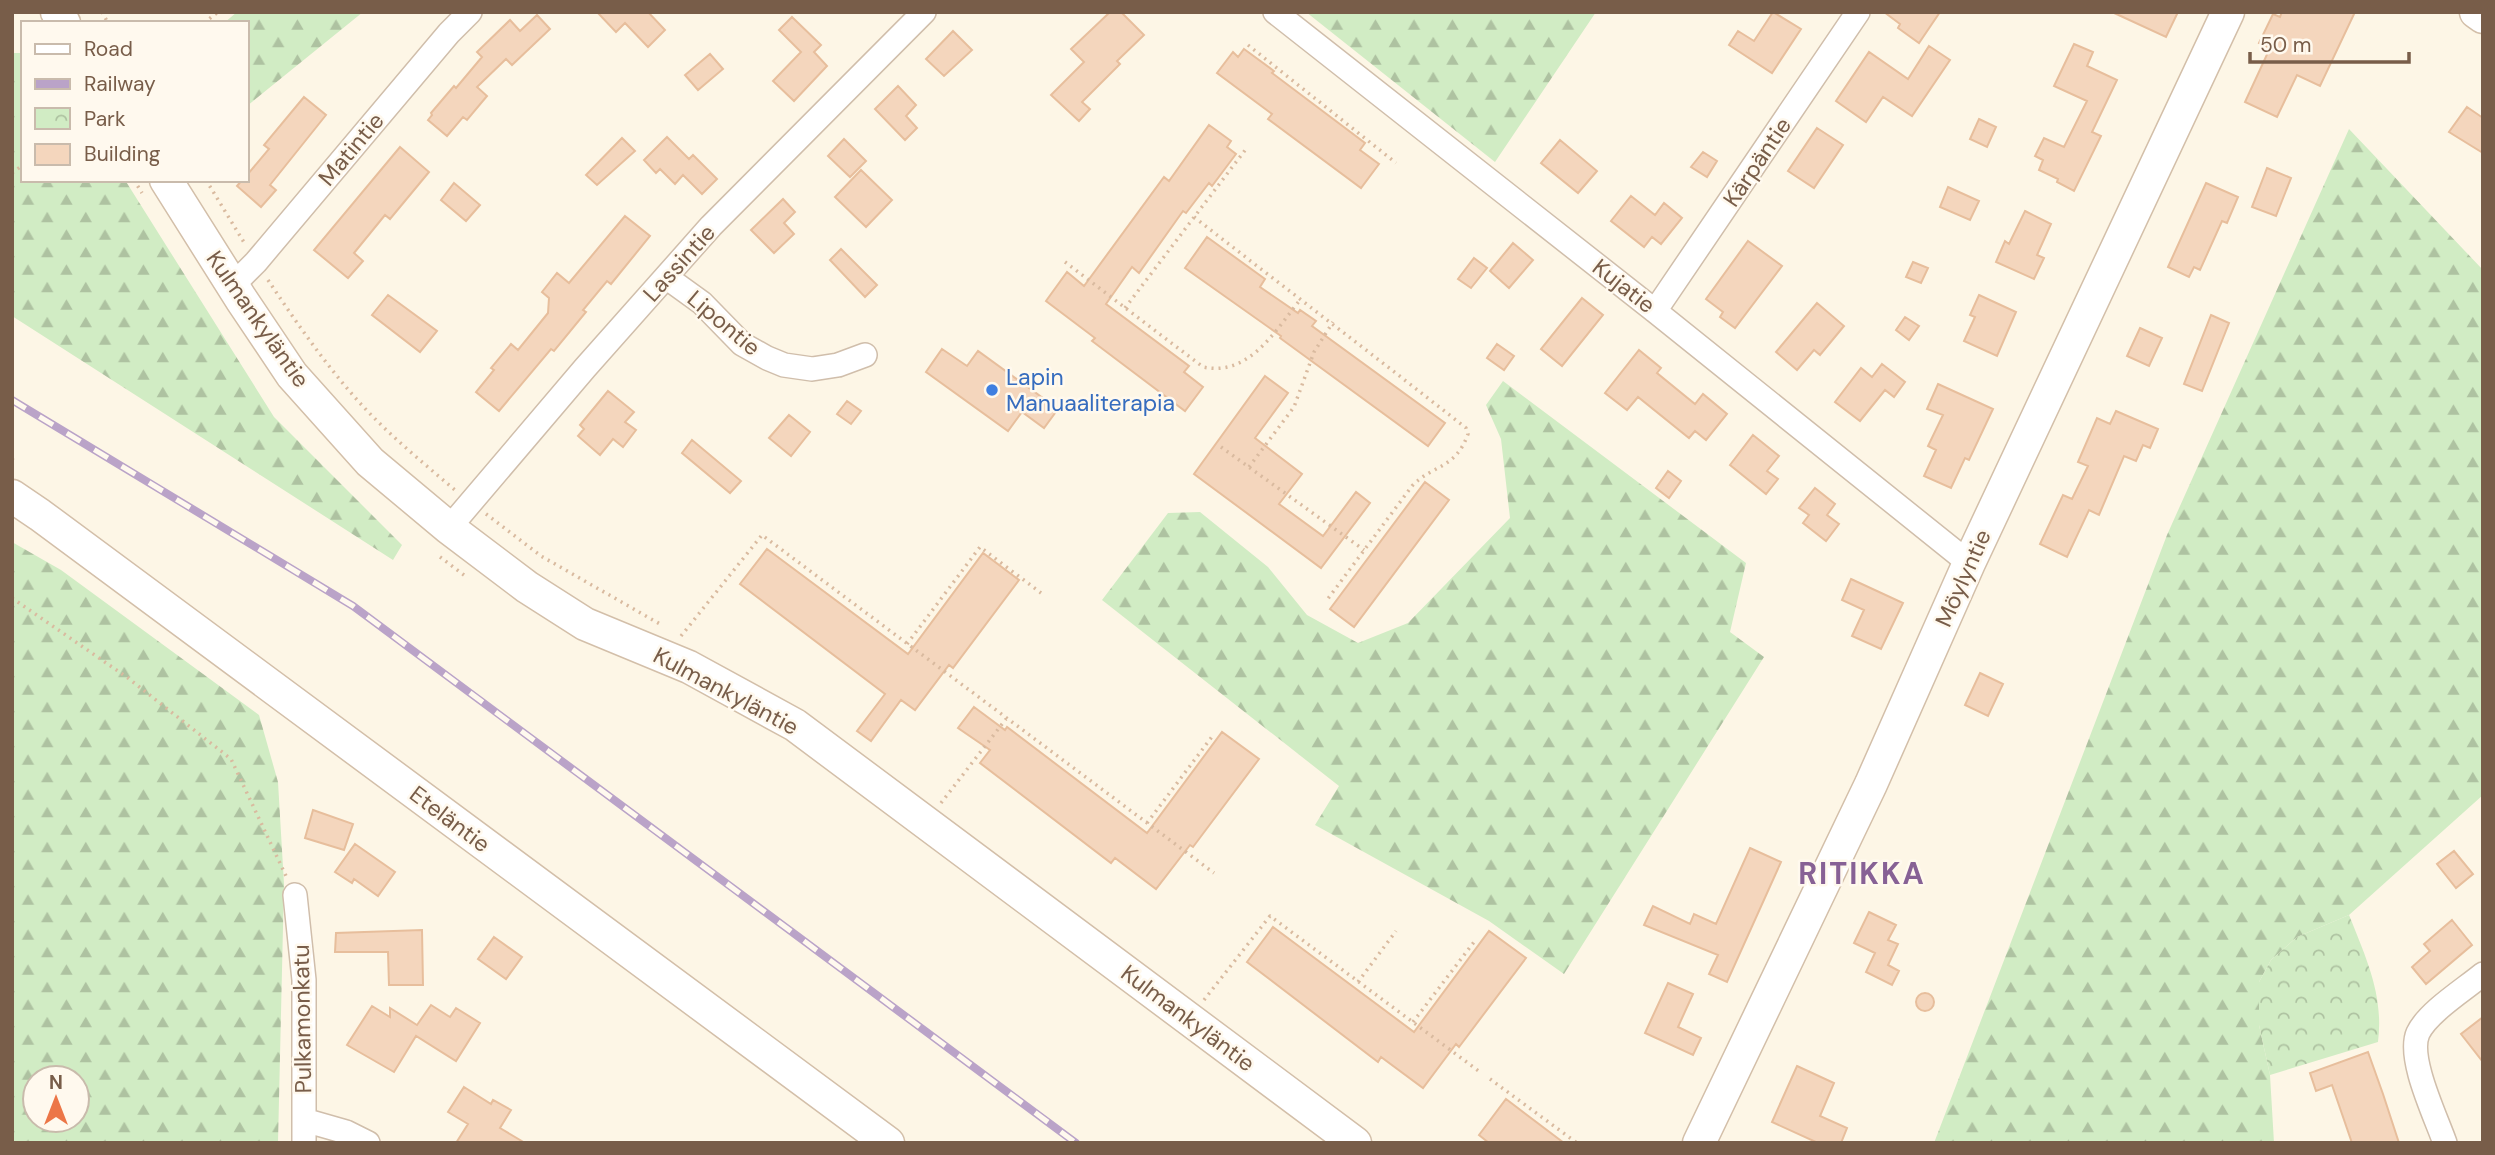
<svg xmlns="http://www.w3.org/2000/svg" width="2495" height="1155" font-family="'DM Sans',sans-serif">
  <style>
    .forest { fill: url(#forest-firs); fill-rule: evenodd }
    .park { fill: url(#park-crowns) }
    .building { fill: #f4d6bd; stroke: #e7be9c; stroke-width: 2 }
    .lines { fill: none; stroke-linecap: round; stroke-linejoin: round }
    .street-casing { stroke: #d0beab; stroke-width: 26 }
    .secondary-casing { stroke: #d3bfa9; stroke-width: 35 }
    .path { stroke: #d9ba9f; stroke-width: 3.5; stroke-dasharray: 2 5; stroke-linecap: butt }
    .street { stroke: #fff; stroke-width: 23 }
    .secondary { stroke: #fff; stroke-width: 32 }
    .rail-casing { stroke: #baa3c8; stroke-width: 8 }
    .rail { stroke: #fff9ee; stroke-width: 5; stroke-dasharray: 16; stroke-linecap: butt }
    .shop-dot { fill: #3f7fe0; stroke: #fff9ee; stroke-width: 2.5 }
    .labels { text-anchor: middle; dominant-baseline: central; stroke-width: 5; stroke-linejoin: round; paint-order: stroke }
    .street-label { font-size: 23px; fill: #785d49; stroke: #fff9ee }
    .shop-label { font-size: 23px; fill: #366cbe; stroke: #fff9ee; text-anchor: start }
    .district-label { font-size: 30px; font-weight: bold; letter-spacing: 2px; fill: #876195; stroke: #fff9ee }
  </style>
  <defs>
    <pattern id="forest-firs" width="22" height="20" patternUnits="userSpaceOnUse" patternTransform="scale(1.75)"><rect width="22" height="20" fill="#d1ecc4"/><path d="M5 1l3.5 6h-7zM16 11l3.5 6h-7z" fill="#aec2a1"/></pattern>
    <pattern id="park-crowns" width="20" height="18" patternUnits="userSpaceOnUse" patternTransform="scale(1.75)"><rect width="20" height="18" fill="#d1ecc4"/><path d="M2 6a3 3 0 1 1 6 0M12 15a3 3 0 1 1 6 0" fill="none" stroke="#aec2a1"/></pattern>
  </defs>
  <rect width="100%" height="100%" fill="#fdf6e6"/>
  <path class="forest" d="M 237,12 L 363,12 L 247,106 L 247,23 L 224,23 Z
    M 1306,12 L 1596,12 L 1495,162 Z
    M 12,53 L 23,53 L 23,180 L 125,180 L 274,417 L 402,545 L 393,560 L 12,316 Z
    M 2349,129 L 2483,270 L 2483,795 L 2349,915 L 2297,937 L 2271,960 L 2259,982 L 2259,1025 L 2270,1075 L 2274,1143 L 1934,1143 L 2167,535 Z
    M 1503,381 L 1746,563 L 1730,632 L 1764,657 L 1564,974 L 1489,921 L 1315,825 L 1339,786 L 1102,600 L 1168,513 L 1200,512 L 1268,567 L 1307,615 L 1358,643 L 1408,623 L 1510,518 L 1501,439 L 1486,405 Z
    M 12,542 L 61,570 L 259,715 L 278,782 L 284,884 L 278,1143 L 12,1143 ZM 35,1078 L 77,1078 L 77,1120 L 35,1120 Z"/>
  <path class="park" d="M 2349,915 C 2366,958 2384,995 2378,1042 L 2270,1075 L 2259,1025 L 2259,982 L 2271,960 L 2297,937 Z"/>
  <path class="building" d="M 597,12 L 648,12 L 665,30 L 648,47 L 625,23 L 616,32 Z
    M 1110,12 L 1121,12 L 1144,35 L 1117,61 L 1120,64 L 1082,102 L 1090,109 L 1079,121 L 1051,95 L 1084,62 L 1071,49 Z
    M 1773,12 L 1801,29 L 1772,73 L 1729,45 L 1738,31 L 1754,41 Z
    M 1884,12 L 1940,12 L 1919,43 L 1898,28 L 1900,24 Z
    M 2112,12 L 2178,12 L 2166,37 Z
    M 2282,12 L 2355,12 L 2320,86 L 2297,75 L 2277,117 L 2245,102 L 2270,48 L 2259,43 L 2273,14 L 2280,17 Z
    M 537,15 L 550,29 L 512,65 L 506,59 L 477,87 L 487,96 L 467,120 L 463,117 L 447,136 L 428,120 L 432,115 L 431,113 L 454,86 L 456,88 L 482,57 L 477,52 L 510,20 L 520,31 Z
    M 792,17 L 821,45 L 814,52 L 827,66 L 794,101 L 773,81 L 801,52 L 779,30 Z
    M 953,31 L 972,50 L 944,76 L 926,59 Z
    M 2074,44 L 2093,52 L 2087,66 L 2117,80 L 2092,132 L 2101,136 L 2074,191 L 2057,182 L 2058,179 L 2039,170 L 2043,160 L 2035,156 L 2044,138 L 2064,147 L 2087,101 L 2054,86 Z
    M 1929,46 L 1950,60 L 1912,116 L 1883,97 L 1866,122 L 1836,101 L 1869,52 L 1908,79 Z
    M 1244,49 L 1274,71 L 1272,73 L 1365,143 L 1360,150 L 1379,164 L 1361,188 L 1268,119 L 1272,114 L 1217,73 L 1233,52 L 1238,57 Z
    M 710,54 L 723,69 L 698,90 L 685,75 Z
    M 898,86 L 916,105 L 906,116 L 917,128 L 905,140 L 875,109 Z
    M 304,97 L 326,115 L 270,185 L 276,190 L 261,207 L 237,186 L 242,180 L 247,180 L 247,175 L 269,149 L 264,145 Z
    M 2467,107 L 2483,118 L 2483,153 L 2449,132 Z
    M 1979,119 L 1996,127 L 1987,147 L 1970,139 Z
    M 1209,125 L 1231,141 L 1227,147 L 1236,154 L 1212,186 L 1209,183 L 1186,213 L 1183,211 L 1139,273 L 1132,267 L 1106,304 L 1189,366 L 1184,372 L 1203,387 L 1185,411 L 1092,341 L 1095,338 L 1046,301 L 1067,272 L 1084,286 L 1164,177 L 1169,181 Z
    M 1817,128 L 1843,145 L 1814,188 L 1788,171 Z
    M 667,137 L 689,159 L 693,155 L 717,179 L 702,194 L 683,175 L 675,184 L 660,169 L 656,173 L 644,160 Z
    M 622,138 L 635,151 L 597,185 L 586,175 Z
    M 844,139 L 866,161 L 850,177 L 828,156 Z
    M 1560,140 L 1597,171 L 1578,193 L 1541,163 Z
    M 400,147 L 429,172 L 390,219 L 385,215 L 354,253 L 363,261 L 348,278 L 314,250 Z
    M 1703,152 L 1717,161 L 1707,177 L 1691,167 Z
    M 2267,168 L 2291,178 L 2276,216 L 2252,207 Z
    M 861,170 L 892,200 L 866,227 L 835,197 Z
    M 454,183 L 480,205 L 466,221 L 441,200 Z
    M 2206,183 L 2238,197 L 2227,223 L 2222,221 L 2200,270 L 2194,267 L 2189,277 L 2168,267 Z
    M 1948,187 L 1979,201 L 1970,220 L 1940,207 Z
    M 1631,196 L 1655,215 L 1664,203 L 1682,218 L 1661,244 L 1652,237 L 1644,247 L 1611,221 Z
    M 783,199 L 795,212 L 784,223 L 794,234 L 774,253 L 751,230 Z
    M 2025,211 L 2051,224 L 2037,255 L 2044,258 L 2034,279 L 1996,262 L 2005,241 L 2009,244 Z
    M 625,216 L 650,236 L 611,284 L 607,281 L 583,310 L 586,312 L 554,351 L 551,349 L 499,411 L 476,392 L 494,370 L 491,368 L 511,344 L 518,350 L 548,313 L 549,298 L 542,292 L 557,273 L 569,283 Z
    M 1207,237 L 1265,279 L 1260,287 L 1298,313 L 1300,310 L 1316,321 L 1312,326 L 1445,423 L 1428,446 L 1280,338 L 1281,336 L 1185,268 Z
    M 1748,241 L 1782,266 L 1735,328 L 1720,317 L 1723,312 L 1706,299 Z
    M 1513,243 L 1533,260 L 1509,288 L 1490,271 Z
    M 841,249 L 877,285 L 865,297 L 830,260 Z
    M 1474,258 L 1487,268 L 1471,288 L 1458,279 Z
    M 1913,262 L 1928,268 L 1921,283 L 1906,277 Z
    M 388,295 L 437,331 L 420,352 L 372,315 Z
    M 1979,295 L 2016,312 L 1997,356 L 1964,341 L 1975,317 L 1970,315 Z
    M 1582,298 L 1603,315 L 1562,366 L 1541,349 Z
    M 1817,303 L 1844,326 L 1820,355 L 1814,350 L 1797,370 L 1776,352 Z
    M 2211,315 L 2229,323 L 2202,391 L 2184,384 Z
    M 1905,317 L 1919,326 L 1909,340 L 1896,330 Z
    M 2140,328 L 2162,338 L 2149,366 L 2127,356 Z
    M 1497,344 L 1514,356 L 1504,370 L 1487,358 Z
    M 942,349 L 967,366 L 978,351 L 1058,409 L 1044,428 L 1022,412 L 1008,431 L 926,372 Z
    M 1639,350 L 1661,368 L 1657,373 L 1695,404 L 1703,394 L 1727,414 L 1706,440 L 1695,431 L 1689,438 L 1638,397 L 1627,410 L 1605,393 Z
    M 1882,364 L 1905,382 L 1894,397 L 1885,390 L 1860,421 L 1835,402 L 1861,368 L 1872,377 Z
    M 1265,376 L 1288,393 L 1255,438 L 1302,474 L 1279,504 L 1323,536 L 1356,492 L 1370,503 L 1321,568 L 1194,474 Z
    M 1938,384 L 1993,409 L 1969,460 L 1965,458 L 1951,488 L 1924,476 L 1936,450 L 1928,446 L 1943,415 L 1927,409 Z
    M 608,391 L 634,412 L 625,422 L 636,430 L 623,447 L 613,439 L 600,455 L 578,436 L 584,429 L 580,425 Z
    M 847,401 L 861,411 L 851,424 L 837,414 Z
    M 2116,411 L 2158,429 L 2150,448 L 2143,445 L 2136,461 L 2124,456 L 2099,515 L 2089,510 L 2067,557 L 2040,544 L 2063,495 L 2072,499 L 2088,466 L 2078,462 L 2097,418 L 2110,424 Z
    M 789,415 L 810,432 L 791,456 L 769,438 Z
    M 1753,435 L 1779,456 L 1767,471 L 1778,479 L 1766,494 L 1730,465 Z
    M 692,440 L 741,481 L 730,493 L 682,453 Z
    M 1668,471 L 1681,481 L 1669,498 L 1656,488 Z
    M 1425,482 L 1449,500 L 1354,627 L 1330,609 Z
    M 1815,488 L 1835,504 L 1827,515 L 1839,524 L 1826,541 L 1803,523 L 1809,515 L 1799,508 Z
    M 767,549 L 908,654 L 983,553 L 1019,580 L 953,668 L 949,665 L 915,710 L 901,700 L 871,741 L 857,731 L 885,694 L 740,584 Z
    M 1851,579 L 1903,603 L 1881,649 L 1852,636 L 1864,610 L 1842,600 Z
    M 1980,673 L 2003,684 L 1988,716 L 1965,705 Z
    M 974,707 L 1005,730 L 1007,727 L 1147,833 L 1222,732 L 1259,759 L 1193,847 L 1190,845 L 1156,889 L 1115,858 L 1111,863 L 980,763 L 990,750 L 958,728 Z
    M 313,810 L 353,824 L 344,850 L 305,838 Z
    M 355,844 L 395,872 L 378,896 L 354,879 L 352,883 L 335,872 Z
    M 1750,848 L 1781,862 L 1727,982 L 1709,974 L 1718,955 L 1644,925 L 1653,906 L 1690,924 L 1694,914 L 1716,924 Z
    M 2454,851 L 2473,874 L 2456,888 L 2437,864 Z
    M 1869,912 L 1896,925 L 1888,940 L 1898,944 L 1888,965 L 1899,971 L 1892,985 L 1866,972 L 1875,953 L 1854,943 Z
    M 2452,920 L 2472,945 L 2426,984 L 2412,967 L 2430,951 L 2424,944 Z
    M 1273,927 L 1414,1032 L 1489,931 L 1526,958 L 1459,1047 L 1456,1044 L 1423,1088 L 1381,1057 L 1378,1062 L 1247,962 Z
    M 422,930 L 423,985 L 389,985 L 388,952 L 335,952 L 336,933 Z
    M 494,937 L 522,957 L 506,979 L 478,959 Z
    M 1668,983 L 1693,994 L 1678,1027 L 1701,1038 L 1693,1055 L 1645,1033 Z
    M1916 1002a9 9 0 1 1 18 0a9 9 0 1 1-18 0Z
    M 431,1005 L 450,1017 L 456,1008 L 480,1023 L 456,1061 L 416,1036 L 394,1072 L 347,1045 L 372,1006 L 390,1017 L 390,1008 L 417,1025 Z
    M 2483,1017 L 2483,1062 L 2461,1034 Z
    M 2368,1052 L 2383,1094 L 2399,1143 L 2352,1143 L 2332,1085 L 2316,1091 L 2310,1073 Z
    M 1797,1066 L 1834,1083 L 1820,1116 L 1847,1128 L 1841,1143 L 1818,1143 L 1772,1122 Z
    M 464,1087 L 491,1104 L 493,1100 L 511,1110 L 500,1128 L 525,1143 L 456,1143 L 468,1124 L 448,1112 Z
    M 1506,1099 L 1564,1143 L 1489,1143 L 1479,1135 Z"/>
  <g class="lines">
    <g class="street-casing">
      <path id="street" d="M 1275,12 L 1655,311 L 1969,563
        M 666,277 L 702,303 L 742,344 L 767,358 L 784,365 L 812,369 L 838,365 L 865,355
        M 232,286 L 256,262 L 449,33 L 470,12
        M 1655,311 L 1858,12
        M 449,528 L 585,368 L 711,226 L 924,12
        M 295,895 L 304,980 L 304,1143
        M 304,1120 L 346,1132 L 368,1143
        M 2445,1143 C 2436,1117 2407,1058 2418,1033 C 2428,1012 2465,989 2483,974"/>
    </g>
    <g class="secondary-casing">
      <path id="secondary" d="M 57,12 L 64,23
        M 2476,12 L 2483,17
        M 166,180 L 241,299 L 292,375 L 370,462 L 449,528 L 527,587 L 585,624 L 689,667 L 795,725 L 1355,1143
        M 12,496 L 40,515 L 888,1143
        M 1699,1143 L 1871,784 L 1969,563 L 2228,12"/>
    </g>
    <path class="path" d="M 102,12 L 108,23
      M 204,23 L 218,12
      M 1248,45 L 1396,163
      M 12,173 L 23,165
      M 134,180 L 142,193
      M 206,180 L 245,244
      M 1194,217 C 1285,288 1376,357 1466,428 L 1468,434 C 1455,470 1433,464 1412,486 L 1327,600
      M 1065,262 L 1203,367 C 1249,377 1275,331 1300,300
      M 268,280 C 296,322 325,364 359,402 C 388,434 422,462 455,490
      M 1125,308 L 1246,149
      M 1221,447 L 1364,550
      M 12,459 L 17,463
      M 1249,467 L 1294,407 L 1314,352 L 1333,322
      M 486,514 L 541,556 L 660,624
      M 440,557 L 468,578
      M 12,598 L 128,678 L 231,759 L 286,876
      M 681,636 L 762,535 L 1214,873
      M 907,644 L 980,547 L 1041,593
      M 941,803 L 1006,719
      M 1147,823 L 1214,734
      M 1358,982 L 1396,931
      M 1204,1000 L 1270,916 L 1480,1072
      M 1413,1022 L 1474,942
      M 1490,1079 L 1577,1143"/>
    <use href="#street" class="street"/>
    <use href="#secondary" class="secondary"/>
    <g class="rail-casing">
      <path id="rail" d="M 12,400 L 353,606 L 1076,1143"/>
    </g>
    <use href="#rail" class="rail"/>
  </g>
  <circle class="shop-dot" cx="992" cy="390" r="7"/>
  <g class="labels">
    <g class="street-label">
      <text transform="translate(351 149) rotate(-50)">Matintie</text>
      <text transform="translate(1757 162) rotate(-56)">Kärpäntie</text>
      <text transform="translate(679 263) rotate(-48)">Lassintie</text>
      <text transform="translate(1624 286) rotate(38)">Kujatie</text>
      <text transform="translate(258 319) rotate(55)">Kulmankyläntie</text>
      <text transform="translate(724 323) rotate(40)">Lipontie</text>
      <text transform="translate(1963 578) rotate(-66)">Möylyntie</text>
      <text transform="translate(726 691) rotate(28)">Kulmankyläntie</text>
      <text transform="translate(450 819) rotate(37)">Eteläntie</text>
      <text transform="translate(1188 1018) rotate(37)">Kulmankyläntie</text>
      <text transform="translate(302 1019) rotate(-91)">Pulkamonkatu</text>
    </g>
    <g class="shop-label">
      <text x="1006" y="377">Lapin<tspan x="1006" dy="26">Manuaaliterapia</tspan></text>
    </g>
    <g class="district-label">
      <text x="1862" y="873">RITIKKA</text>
    </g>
  </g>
  <rect width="2495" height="1155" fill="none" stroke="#785d49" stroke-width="28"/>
  <rect x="21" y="21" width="228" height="161" fill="#fff9ee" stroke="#c9bbac" stroke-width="2"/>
  <rect x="35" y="44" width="35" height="10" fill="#ffffff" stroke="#c9bbac" stroke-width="2"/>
  <text x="84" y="56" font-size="21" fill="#785d49">Road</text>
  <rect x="35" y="79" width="35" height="10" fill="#baa3c8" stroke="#c9bbac" stroke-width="2"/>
  <text x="84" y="91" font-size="21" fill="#785d49">Railway</text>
  <rect x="35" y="108" width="35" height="21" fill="url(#park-crowns)" stroke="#c9bbac" stroke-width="2"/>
  <text x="84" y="126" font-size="21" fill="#785d49">Park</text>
  <rect x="35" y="144" width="35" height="21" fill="#f4d6bd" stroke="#c9bbac" stroke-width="2"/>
  <text x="84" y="161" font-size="21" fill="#785d49">Building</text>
  <g transform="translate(56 1099)"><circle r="33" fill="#fff9ee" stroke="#c9bbac" stroke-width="2"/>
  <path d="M0-5L12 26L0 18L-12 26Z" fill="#ec7647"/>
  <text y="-10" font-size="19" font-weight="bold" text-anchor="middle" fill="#785d49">N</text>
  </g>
  <path d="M2250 52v10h159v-10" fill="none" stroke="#785d49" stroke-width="3.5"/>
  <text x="2260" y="52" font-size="21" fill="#785d49" stroke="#fff9ee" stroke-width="5" paint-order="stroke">50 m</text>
</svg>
